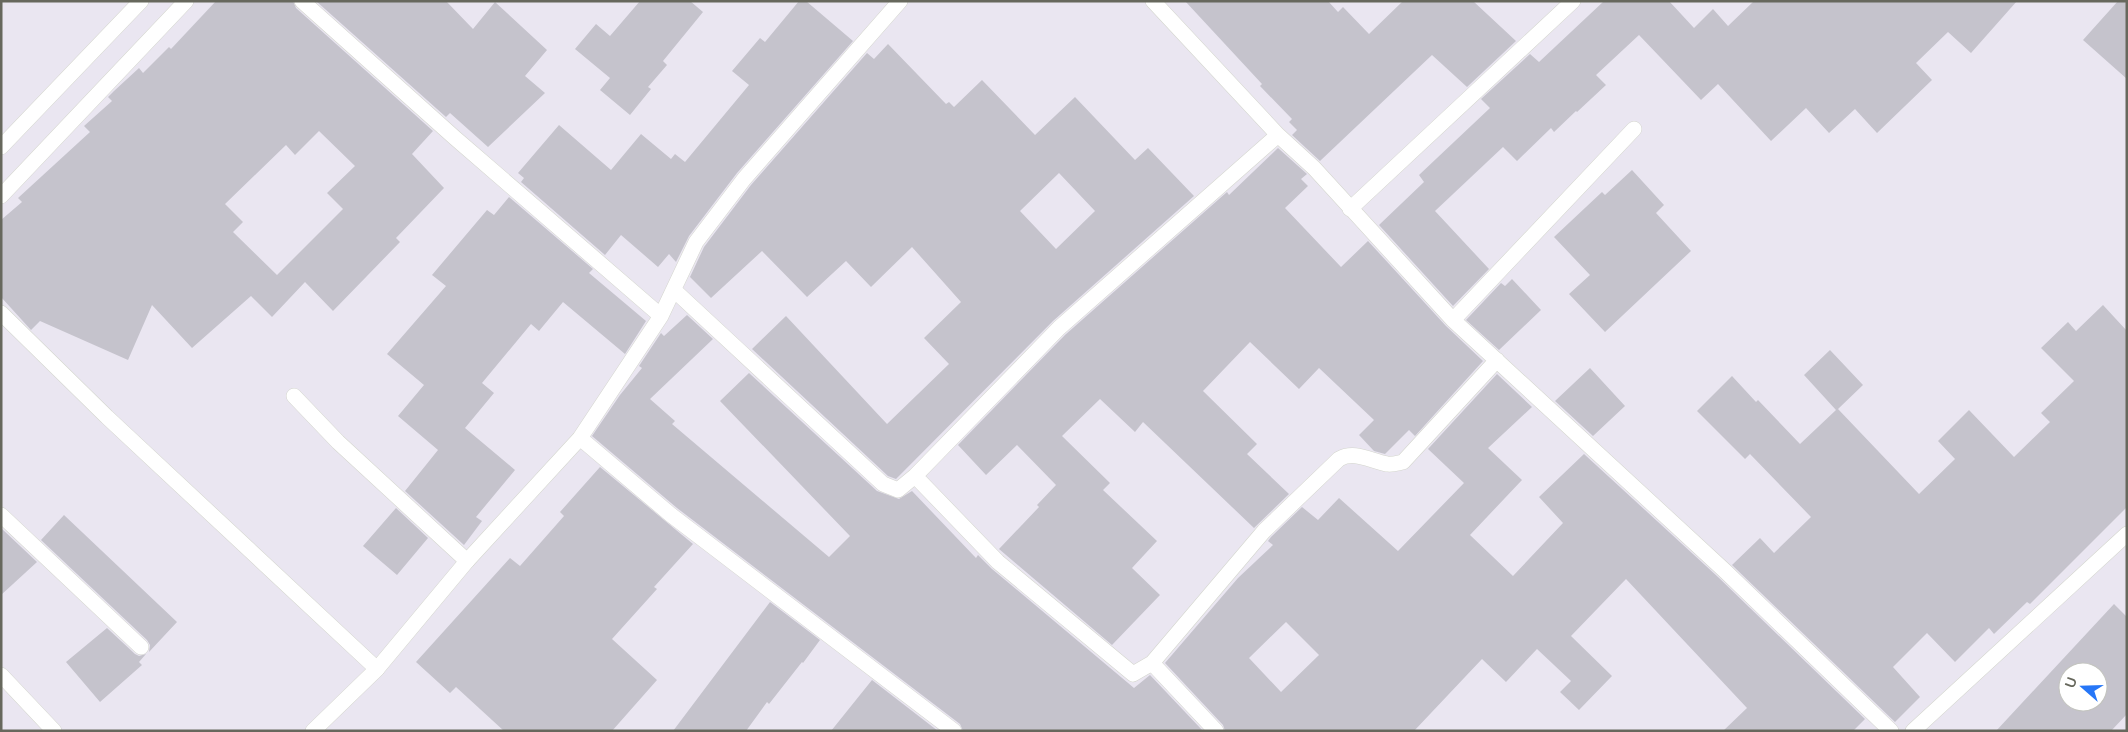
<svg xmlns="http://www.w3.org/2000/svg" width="2128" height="732" font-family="'Nunito Sans',sans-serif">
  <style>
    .building { fill: #c5c3cc; fill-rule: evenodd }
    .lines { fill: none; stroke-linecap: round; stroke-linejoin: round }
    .lane-casing { stroke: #d4d6ce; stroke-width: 16 }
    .street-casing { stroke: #d4d6ce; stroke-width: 16 }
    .lane { stroke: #fff; stroke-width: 15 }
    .street { stroke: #fff; stroke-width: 15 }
  </style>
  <rect width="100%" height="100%" fill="#eae6f1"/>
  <path class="building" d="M 216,1 L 293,1 L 296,8 L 433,131 L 412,154 L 444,188 L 396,238 L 400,242 L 333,311 L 305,282 L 272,317 L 251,296 L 192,348 L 152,305 L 128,360 L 40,321 L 31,330 L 1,297 L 1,220 L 22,202 L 18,198 L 90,132 L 84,126 L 112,101 L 108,97 L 114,91 L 139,68 L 143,73 L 169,47 L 171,49 ZM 319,131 L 355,166 L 327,193 L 343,209 L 277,275 L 233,232 L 243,222 L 225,204 L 286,145 L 295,155 Z
    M 316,1 L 446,1 L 473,29 L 495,2 L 547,50 L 525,76 L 545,93 L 488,147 L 450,113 L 446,117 Z
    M 640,1 L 690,1 L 703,12 L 663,61 L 667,65 L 648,87 L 651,89 L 630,115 L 600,90 L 610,78 L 575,49 L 596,24 L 610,36 Z
    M 799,1 L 806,1 L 853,41 L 737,173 L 689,236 L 676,262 L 669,254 L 658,267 L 621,235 L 605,255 L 521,182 L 524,178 L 518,173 L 559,125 L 611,170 L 641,134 L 671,159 L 675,154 L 685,162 L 749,85 L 732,71 L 760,38 L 765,42 Z
    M 1185,1 L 1328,1 L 1338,12 L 1343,7 L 1369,34 L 1403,1 L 1473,1 L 1516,41 L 1467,87 L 1432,55 L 1320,161 L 1292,135 L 1297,130 L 1289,122 L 1292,119 L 1260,86 L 1262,84 Z
    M 1604,1 L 1669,1 L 1694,28 L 1713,9 L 1728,26 L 1754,1 L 2017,1 L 1971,53 L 1948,32 L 1916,63 L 1932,80 L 1877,133 L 1855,109 L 1829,133 L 1806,108 L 1771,141 L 1718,84 L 1701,100 L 1639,35 L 1596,75 L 1606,85 L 1577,112 L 1576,111 L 1554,132 L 1551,128 L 1517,161 L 1503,147 L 1435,211 L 1489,269 L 1453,306 L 1379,225 L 1424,182 L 1419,175 L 1490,108 L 1481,99 L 1530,54 L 1539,62 Z
    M 2118,1 L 2127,1 L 2127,79 L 2083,40 Z
    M 888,44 L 946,104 L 949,102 L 954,107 L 982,80 L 1035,135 L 1075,97 L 1135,160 L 1148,148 L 1194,196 L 1053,321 L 896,479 L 888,476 L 752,349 L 786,316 L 887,424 L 949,364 L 924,338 L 961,302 L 912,247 L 871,287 L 846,261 L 807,297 L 762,251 L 711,298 L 690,277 L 704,247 L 751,185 L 867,53 L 874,59 ZM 1059,173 L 1095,211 L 1056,249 L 1020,211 Z
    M 1278,148 L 1307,174 L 1301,179 L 1308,186 L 1285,208 L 1341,267 L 1368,241 L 1446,326 L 1483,361 L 1415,436 L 1409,430 L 1385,454 L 1374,451 L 1359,435 L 1374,420 L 1319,368 L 1299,389 L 1250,342 L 1203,391 L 1257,444 L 1247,454 L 1289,494 L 1254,528 L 1143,422 L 1135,432 L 1100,399 L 1062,436 L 1110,483 L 1103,490 L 1157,541 L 1132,568 L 1160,595 L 1112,645 L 999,549 L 1039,507 L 1037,505 L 1056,485 L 1017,445 L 986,475 L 958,445 L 1065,335 L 1227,192 L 1229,195 Z
    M 1632,170 L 1664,205 L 1656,213 L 1691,251 L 1605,332 L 1569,294 L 1590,275 L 1554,237 L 1602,192 L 1605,195 Z
    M 509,197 L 593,269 L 589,273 L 646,321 L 625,354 L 563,302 L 539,331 L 531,324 L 482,383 L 494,393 L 465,428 L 515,470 L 476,517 L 482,521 L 464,545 L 405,491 L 438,450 L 398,416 L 424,385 L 387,354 L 446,286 L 432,275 L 487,210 L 494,215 Z
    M 1512,279 L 1541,310 L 1499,350 L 1466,320 L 1501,283 L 1505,286 Z
    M 2103,305 L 2127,331 L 2127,507 L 2030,604 L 2027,602 L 1994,634 L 1989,628 L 1955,662 L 1927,633 L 1893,667 L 1920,697 L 1895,722 L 1732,565 L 1760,538 L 1774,553 L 1811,517 L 1750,454 L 1745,459 L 1697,411 L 1732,376 L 1756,402 L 1758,400 L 1800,444 L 1836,410 L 1804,375 L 1830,350 L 1863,385 L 1838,409 L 1919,494 L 1955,459 L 1938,441 L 1969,410 L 2014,457 L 2050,422 L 2041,413 L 2074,381 L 2041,348 L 2068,322 L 2076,331 Z
    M 687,315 L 713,339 L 650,399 L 675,421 L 672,424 L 829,557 L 850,536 L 720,401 L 749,373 L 877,491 L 899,499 L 912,491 L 976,558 L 978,555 L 992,569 L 1134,688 L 1150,675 L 1203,731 L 963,731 L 960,724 L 677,508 L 592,436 L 620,395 L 642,368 L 639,366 L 661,333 L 664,336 Z
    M 1590,368 L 1625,406 L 1593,436 L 1555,401 Z
    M 1497,374 L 1532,407 L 1488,448 L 1522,480 L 1470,535 L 1513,576 L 1563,523 L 1539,497 L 1584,454 L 1718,577 L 1865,719 L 1853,731 L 1723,731 L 1747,708 L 1626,579 L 1571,636 L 1612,676 L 1579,710 L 1560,692 L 1571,681 L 1537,649 L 1506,682 L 1482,659 L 1414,731 L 1225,731 L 1223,725 L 1165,663 L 1238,578 L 1273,545 L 1268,541 L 1271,537 L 1302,507 L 1318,520 L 1339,498 L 1398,551 L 1464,483 L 1428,449 ZM 1286,622 L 1319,655 L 1281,692 L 1249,658 Z
    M 600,467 L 693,544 L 654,587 L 657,589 L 612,639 L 657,680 L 612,731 L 504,731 L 456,687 L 450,693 L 416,662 L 510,558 L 520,566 L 564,516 L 560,512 Z
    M 396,508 L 428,538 L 397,575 L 363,546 Z
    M 64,515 L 177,622 L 149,652 L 150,645 L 147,640 L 41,540 Z
    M 1,528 L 37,562 L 1,595 Z
    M 770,602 L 820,640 L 803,663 L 802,662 L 769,704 L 767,702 L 746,731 L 673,731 Z
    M 2114,604 L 2127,617 L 2127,714 L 2111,731 L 1996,731 ZM 2068,672 L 2098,672 L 2098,702 L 2068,702 Z
    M 107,628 L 135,654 L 139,656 L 146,654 L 139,662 L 142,665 L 100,702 L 66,662 Z
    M 872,680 L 938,731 L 831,731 Z"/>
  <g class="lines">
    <g class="lane-casing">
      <path id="lane" d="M 1,313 L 107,417 L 377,669
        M 294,396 L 338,442 L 467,561"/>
    </g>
    <g class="street-casing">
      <path id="street" d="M 302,1 L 455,138 L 661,316
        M 1153,1 L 1278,135 L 1314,168 L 1453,320 L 1724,570 L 1891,731
        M 1,147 L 141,1
        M 1,196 L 186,1
        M 1350,209 L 1573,1
        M 674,290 L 883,484 L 898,490 L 915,476 L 998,562 L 1133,674 L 1152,663 L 1216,731
        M 1453,320 L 1634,129
        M 580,438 L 671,515 L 954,731
        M 915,476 L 1059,328 L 1278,135
        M 1,515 L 141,647
        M 1152,663 L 1264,531 L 1339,459 C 1355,450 1370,461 1387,464 C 1392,465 1398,463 1403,462 L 1497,360
        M 1,675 L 54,731
        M 313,731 L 377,669 L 467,561 L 580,438 L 661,316 L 696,242 L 744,179 L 900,1
        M 1913,731 L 2127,534"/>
    </g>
    <use href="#lane" class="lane"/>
    <use href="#street" class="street"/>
  </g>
  <rect width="2128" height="732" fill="none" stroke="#67685d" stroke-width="5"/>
  <g transform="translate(2083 687) rotate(290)"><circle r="24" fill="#ffffff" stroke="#c2c3be"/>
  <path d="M0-4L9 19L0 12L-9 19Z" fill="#2676f7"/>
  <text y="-8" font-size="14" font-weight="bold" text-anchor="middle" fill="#67685d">U</text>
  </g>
</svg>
